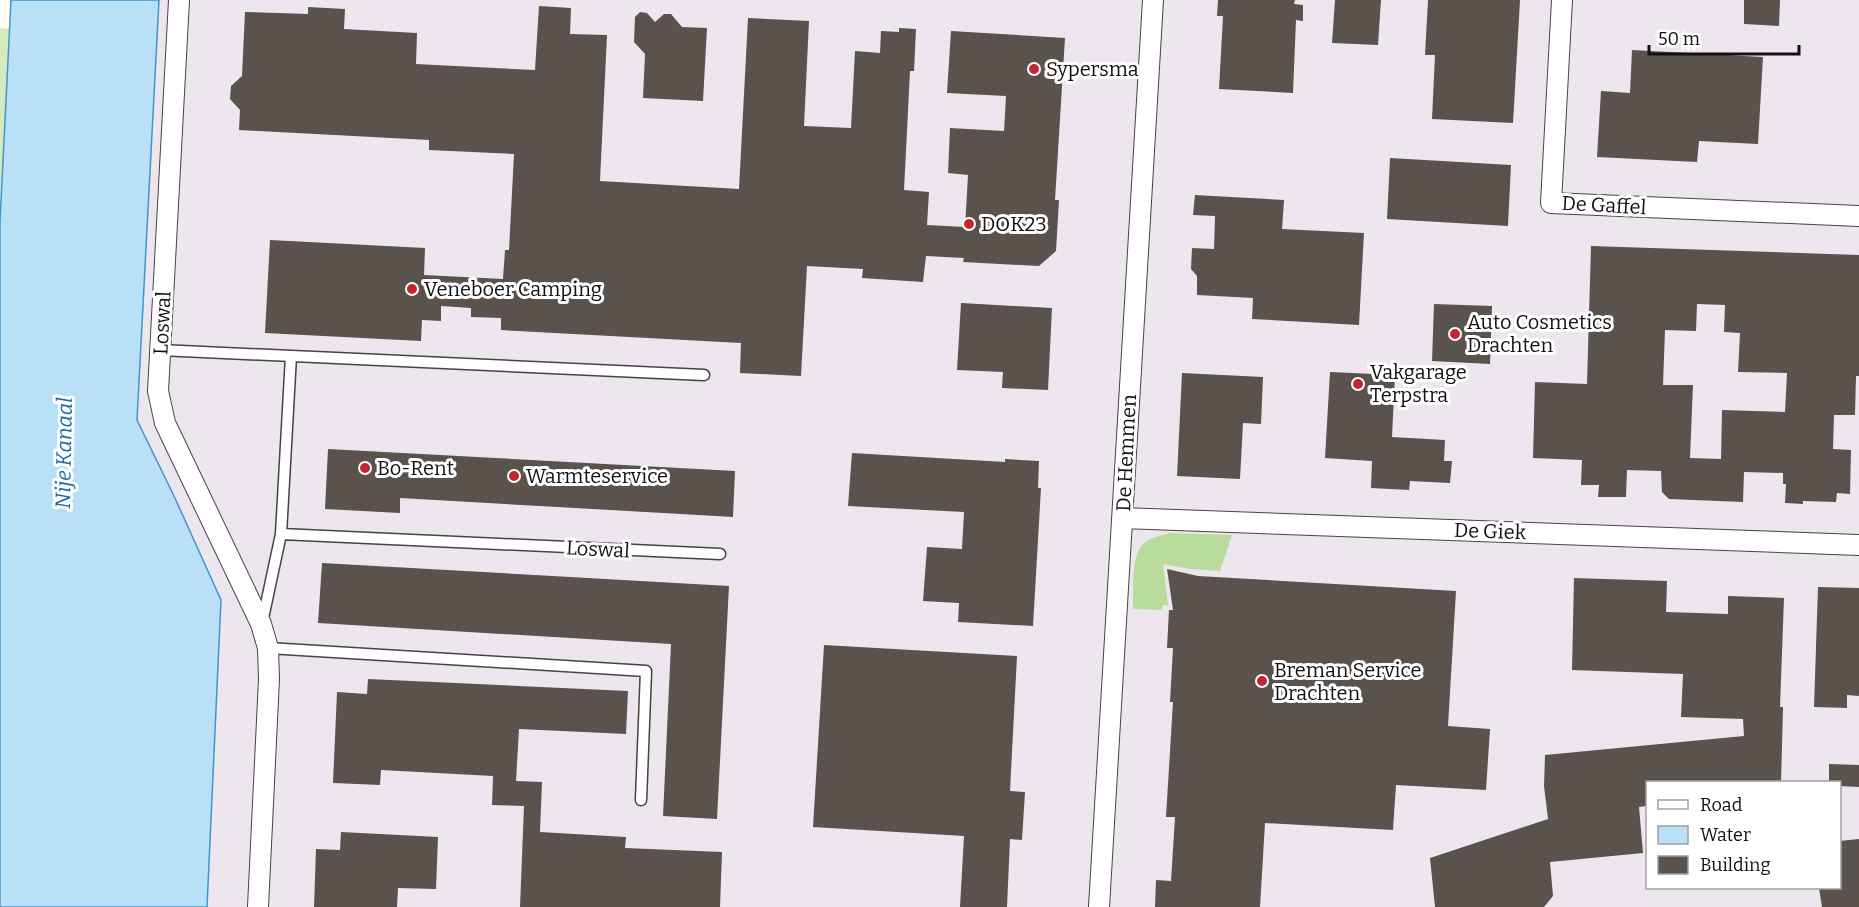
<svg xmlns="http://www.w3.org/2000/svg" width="1859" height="907" font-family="Bitter,serif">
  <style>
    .industrial { fill: #eee6ef; fill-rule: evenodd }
    .green { fill: #d5ebbd }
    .forest { fill: #b9dc9c }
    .water { fill: #b9e0f7; stroke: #3f96cf; stroke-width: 1.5 }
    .building { fill: #5a524d; fill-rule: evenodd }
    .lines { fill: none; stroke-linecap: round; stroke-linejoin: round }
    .service-casing { stroke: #444; stroke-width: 13 }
    .minor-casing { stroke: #444; stroke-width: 22 }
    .service { stroke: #fff; stroke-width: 10 }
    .minor { stroke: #fff; stroke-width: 20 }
    .poi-dot { fill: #c4262e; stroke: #fff; stroke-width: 2 }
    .labels { text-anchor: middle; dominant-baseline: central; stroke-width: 6; stroke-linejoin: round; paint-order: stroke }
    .poi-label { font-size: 20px; fill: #111; stroke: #fff; text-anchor: start }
    .street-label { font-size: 20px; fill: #111; stroke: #fff }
    .water-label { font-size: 21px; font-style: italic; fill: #1768a6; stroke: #fff }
  </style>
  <rect width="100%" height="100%" fill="#fffdf5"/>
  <path class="industrial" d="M 142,0 L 1859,0 L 1859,907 L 195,907 L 119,445 ZM 1648,782 L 1840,782 L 1840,888 L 1648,888 Z"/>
  <path class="green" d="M 0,28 L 11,29 L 0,221 Z"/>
  <path class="forest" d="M 1169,533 L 1232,535 L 1220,571 L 1190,569 L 1163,564 L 1168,605 L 1163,605 L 1162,610 L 1133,609 C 1134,590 1130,559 1143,544 C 1150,537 1161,536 1169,533 Z"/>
  <path class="water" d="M 11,0 L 159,0 L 137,420 L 174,496 L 221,600 L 207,907 L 0,907 L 0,221 Z"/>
  <path class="building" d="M 1218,0 L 1295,0 L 1294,4 L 1303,5 L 1303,21 L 1296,20 L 1293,93 L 1219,89 L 1223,16 L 1217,16 Z
    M 1335,0 L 1381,0 L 1378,45 L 1332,43 Z
    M 1428,0 L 1520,0 L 1513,123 L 1432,119 L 1435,55 L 1425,55 Z
    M 1744,0 L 1780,0 L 1779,26 L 1744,24 Z
    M 539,6 L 571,8 L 570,34 L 607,35 L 600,181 L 739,189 L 748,18 L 809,21 L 804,126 L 851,128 L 855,51 L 880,53 L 881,31 L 899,32 L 899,28 L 916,29 L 914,71 L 910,71 L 904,190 L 929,192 L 927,225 L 965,227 L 968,175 L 948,173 L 950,128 L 1004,131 L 1006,96 L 947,93 L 951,31 L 1065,38 L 1055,200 L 1059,200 L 1056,251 L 1039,266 L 963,262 L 964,258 L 926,256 L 923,282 L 862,278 L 863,269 L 807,266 L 801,376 L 740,373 L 741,343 L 501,330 L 501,318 L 471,317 L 471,308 L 441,306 L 441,321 L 422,320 L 421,341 L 265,333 L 270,240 L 425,248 L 424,275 L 503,279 L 505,250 L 509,250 L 514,154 L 429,150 L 429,140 L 239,130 L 240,110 L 230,99 L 231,86 L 242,76 L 245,12 L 308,14 L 308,7 L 345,9 L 344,29 L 417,33 L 416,64 L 535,70 Z
    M 640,12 L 647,13 L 655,22 L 664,14 L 671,14 L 682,27 L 707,28 L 703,101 L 643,98 L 645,54 L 634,42 L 635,17 Z
    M 1632,50 L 1763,57 L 1758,144 L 1699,141 L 1697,162 L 1597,157 L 1601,91 L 1630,93 Z
    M 1390,158 L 1511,165 L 1508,226 L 1387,219 Z
    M 1195,195 L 1284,200 L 1282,229 L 1364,233 L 1359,325 L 1252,319 L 1253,298 L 1197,295 L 1197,276 L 1191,269 L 1192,248 L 1214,249 L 1215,216 L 1193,215 Z
    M 1591,246 L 1859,255 L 1859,376 L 1856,376 L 1855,415 L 1834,415 L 1833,449 L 1851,450 L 1850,494 L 1837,493 L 1836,502 L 1803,501 L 1803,504 L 1785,503 L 1786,484 L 1783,484 L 1783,473 L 1744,472 L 1743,502 L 1669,499 L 1662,492 L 1661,471 L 1627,470 L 1626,497 L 1598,497 L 1599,485 L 1581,485 L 1582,460 L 1533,458 L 1535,382 L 1587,384 ZM 1697,304 L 1725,305 L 1724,332 L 1740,333 L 1738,372 L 1787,373 L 1785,412 L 1722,410 L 1721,459 L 1690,458 L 1693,385 L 1663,385 L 1665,330 L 1696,331 Z
    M 961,303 L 1052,308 L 1048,390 L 1002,388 L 1003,372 L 957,370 Z
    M 1434,304 L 1492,306 L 1490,364 L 1432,361 Z
    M 1330,372 L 1395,375 L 1392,437 L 1445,440 L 1444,461 L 1452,461 L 1450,483 L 1410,481 L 1409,490 L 1371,488 L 1372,461 L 1325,458 Z
    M 1182,373 L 1263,377 L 1261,424 L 1243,423 L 1240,479 L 1177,476 Z
    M 328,449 L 735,471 L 733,517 L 400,498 L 400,513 L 325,509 Z
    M 852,453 L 1005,462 L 1005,459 L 1039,461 L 1038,488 L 1041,488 L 1033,626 L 958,622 L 959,603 L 923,601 L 927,547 L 962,549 L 964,512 L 848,506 Z
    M 322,563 L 729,586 L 717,819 L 663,816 L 671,644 L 318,623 Z
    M 1167,569 L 1198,576 L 1456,591 L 1448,726 L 1490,729 L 1486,790 L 1396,785 L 1393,830 L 1265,823 L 1260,907 L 1155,907 L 1156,880 L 1171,881 L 1175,817 L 1166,817 L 1173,702 L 1170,702 L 1173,648 L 1167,648 L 1169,610 L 1173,610 Z
    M 1574,578 L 1667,581 L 1666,612 L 1728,614 L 1728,596 L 1784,598 L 1780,707 L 1783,707 L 1781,783 L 1647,783 L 1647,806 L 1639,807 L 1643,853 L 1550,862 L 1553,896 L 1544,907 L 1435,907 L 1430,858 L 1548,819 L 1544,786 L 1545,755 L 1744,736 L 1743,719 L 1681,717 L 1683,674 L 1572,670 Z
    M 1818,587 L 1859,588 L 1859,696 L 1847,695 L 1847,708 L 1814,707 Z
    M 824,645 L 1017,656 L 1010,791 L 1025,792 L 1022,840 L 1010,839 L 1007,907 L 960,907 L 964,836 L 813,827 Z
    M 368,679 L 628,691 L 626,734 L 519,729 L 516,781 L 542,782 L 540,832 L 626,837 L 625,848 L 722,852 L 720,907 L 520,907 L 524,806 L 492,805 L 493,776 L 381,770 L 380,785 L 333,783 L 337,692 L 367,694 Z
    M 1829,764 L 1859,765 L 1859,787 L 1839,786 L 1839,783 L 1829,783 Z
    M 341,832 L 438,837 L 436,889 L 398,888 L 397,907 L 314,907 L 316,849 L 340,850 Z
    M 1859,839 L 1859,907 L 1822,907 L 1819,888 L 1839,888 L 1839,841 Z"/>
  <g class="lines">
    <g class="service-casing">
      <path id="service" d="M 160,350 L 704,375
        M 281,534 L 291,356
        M 262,623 L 281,534 L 720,554
        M 268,648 L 646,671 L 641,800"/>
    </g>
    <g class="minor-casing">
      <path id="minor" d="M 179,0 L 158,391 L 165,423 L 261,624 L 268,648 L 269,679 L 258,907
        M 1562,0 L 1551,203 L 1859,216
        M 1122,518 L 1859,545
        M 1099,907 L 1153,0"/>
    </g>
    <use href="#service" class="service"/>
    <use href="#minor" class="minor"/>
  </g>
  <g class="poi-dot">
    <circle cx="1034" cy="69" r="6"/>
    <circle cx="969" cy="224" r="6"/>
    <circle cx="412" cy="289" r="6"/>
    <circle cx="1455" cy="334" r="6"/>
    <circle cx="1358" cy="384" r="6"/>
    <circle cx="365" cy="468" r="6"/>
    <circle cx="514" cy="476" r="6"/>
    <circle cx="1262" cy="681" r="6"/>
  </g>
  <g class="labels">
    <g class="poi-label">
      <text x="1046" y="69">Sypersma</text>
      <text x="981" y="224">DOK23</text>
      <text x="424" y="289">Veneboer Camping</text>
      <text x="1467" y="322">Auto Cosmetics<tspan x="1467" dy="23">Drachten</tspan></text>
      <text x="1370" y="372">Vakgarage<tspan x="1370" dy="23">Terpstra</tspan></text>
      <text x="377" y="468">Bo-Rent</text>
      <text x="526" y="476">Warmteservice</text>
      <text x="1274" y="670">Breman Service<tspan x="1274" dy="23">Drachten</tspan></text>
    </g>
    <g class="street-label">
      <text transform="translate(1604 205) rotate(3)">De Gaffel</text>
      <text transform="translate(162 323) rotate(-87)">Loswal</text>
      <text transform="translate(1126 453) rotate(-87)">De Hemmen</text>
      <text transform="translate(1490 531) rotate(2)">De Giek</text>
      <text transform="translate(598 549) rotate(3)">Loswal</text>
    </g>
    <g class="water-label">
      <text transform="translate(64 453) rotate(-89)">Nije Kanaal</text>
    </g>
  </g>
  <rect x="1646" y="781" width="195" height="108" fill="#ffffff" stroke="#a0a0a0" stroke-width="1.5"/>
  <rect x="1658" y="800" width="30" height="9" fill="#ffffff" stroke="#a0a0a0" stroke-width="1.5"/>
  <text x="1700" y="811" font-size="18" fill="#111111">Road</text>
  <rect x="1658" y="826" width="30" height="18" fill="#b9e0f7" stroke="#a0a0a0" stroke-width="1.5"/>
  <text x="1700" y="841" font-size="18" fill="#111111">Water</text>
  <rect x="1658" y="856" width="30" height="18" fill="#5a524d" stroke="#a0a0a0" stroke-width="1.5"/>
  <text x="1700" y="871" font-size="18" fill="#111111">Building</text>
  <path d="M1649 45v9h150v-9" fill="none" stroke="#111111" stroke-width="3"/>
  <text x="1658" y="45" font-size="18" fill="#111111" stroke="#ffffff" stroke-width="4.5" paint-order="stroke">50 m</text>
</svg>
